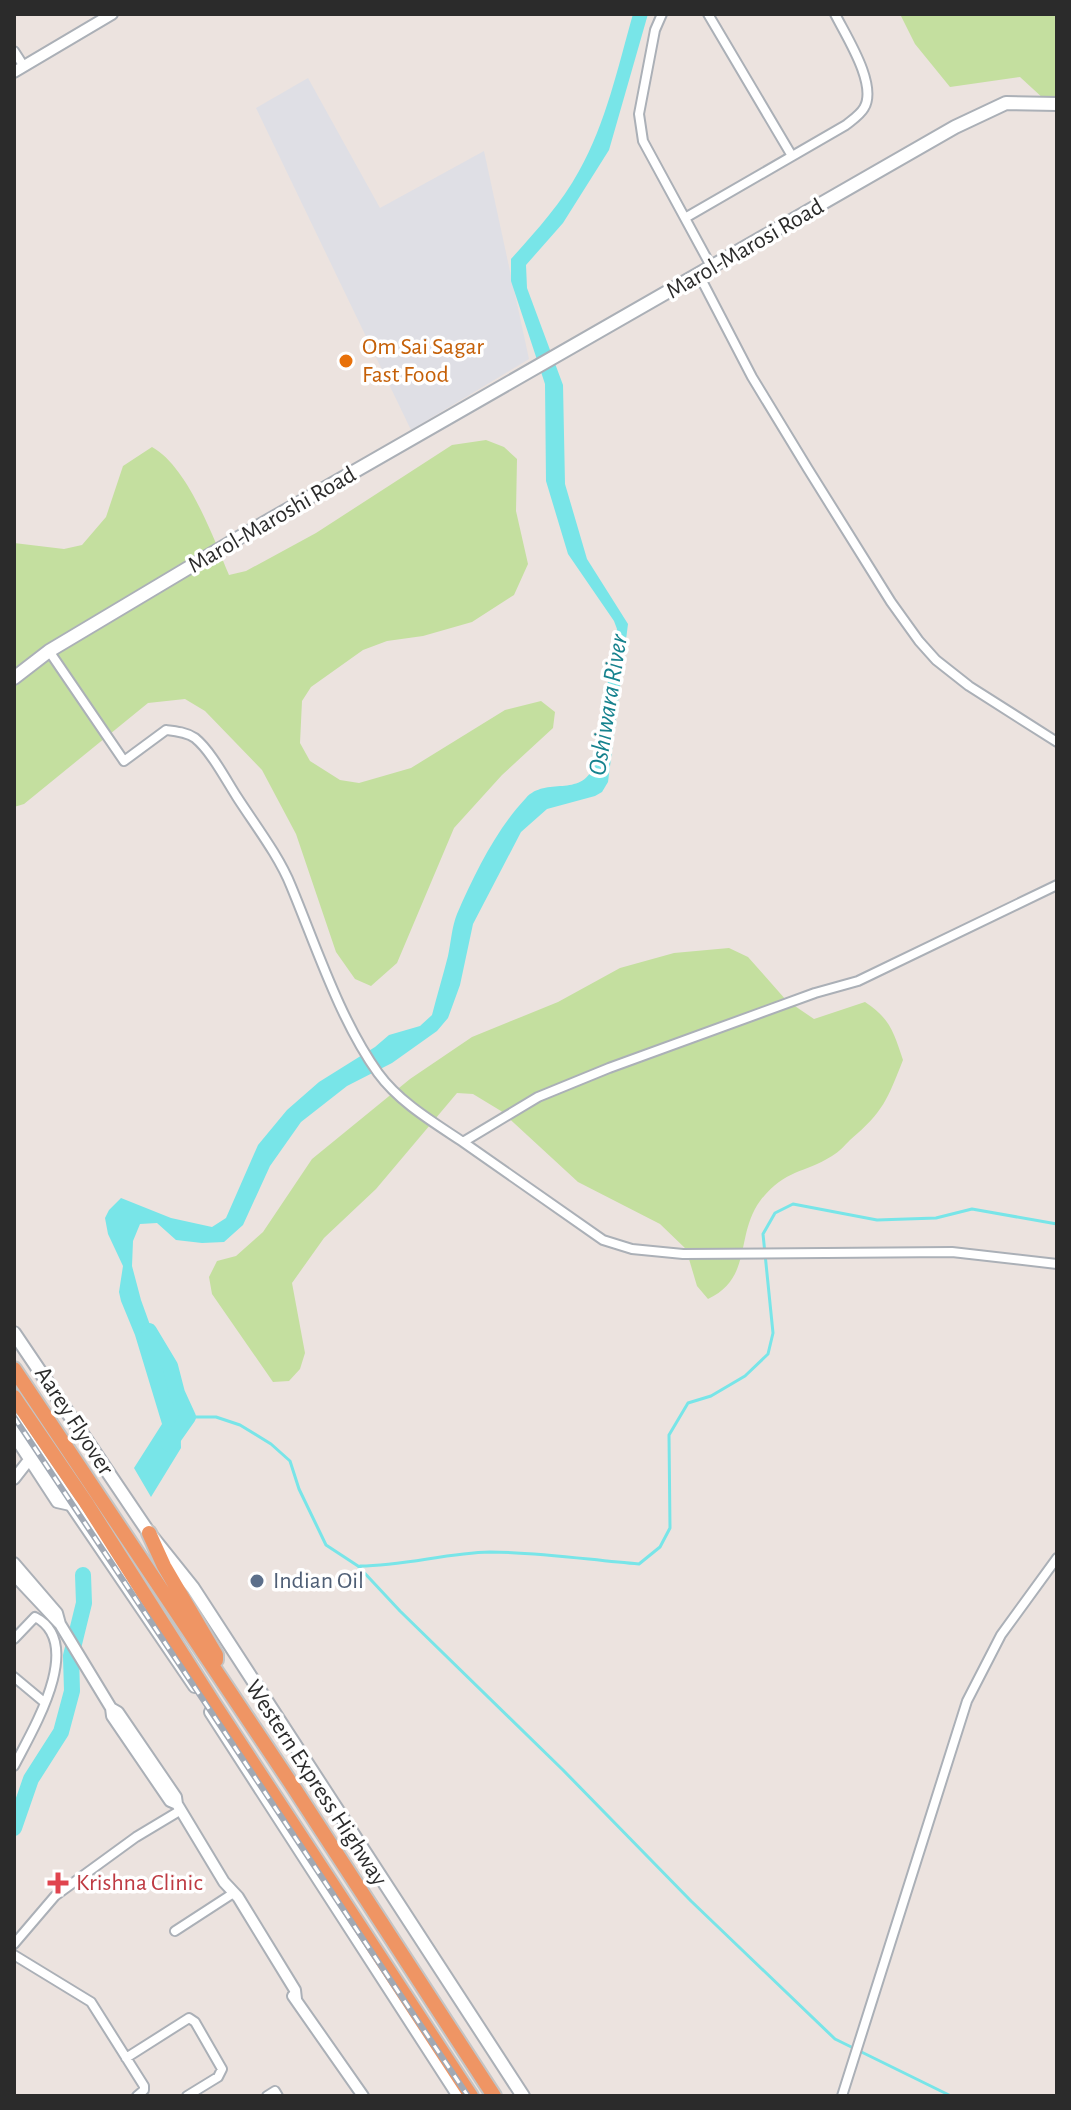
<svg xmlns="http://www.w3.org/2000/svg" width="1071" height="2110" font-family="'Alegreya Sans',sans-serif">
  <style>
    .industrial { fill: #dfdfe5 }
    .green { fill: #c4df9f }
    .water { fill: #78e5e8 }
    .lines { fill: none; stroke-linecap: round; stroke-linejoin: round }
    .stream { stroke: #78e5e8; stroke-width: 3 }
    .river { stroke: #78e5e8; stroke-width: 16 }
    .minor-casing { stroke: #abb0b7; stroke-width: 12 }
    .tertiary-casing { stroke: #abb0b7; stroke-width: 14 }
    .secondary-casing { stroke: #abb0b7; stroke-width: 16 }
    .trunk-casing { stroke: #c4c4c4; stroke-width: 18 }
    .minor { stroke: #fff; stroke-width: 8 }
    .tertiary { stroke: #fff; stroke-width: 10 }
    .secondary { stroke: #fff; stroke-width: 12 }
    .trunk { stroke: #ef9564; stroke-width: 14 }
    .rail-casing { stroke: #a1a9b4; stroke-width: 6 }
    .rail { stroke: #fff; stroke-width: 3; stroke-dasharray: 9; stroke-linecap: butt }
    .food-dot { fill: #e8710a; stroke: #fff; stroke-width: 3 }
    .service-dot { fill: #5c6f8a; stroke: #fff; stroke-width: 3 }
    .health-dot { fill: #e0444e; stroke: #fff; stroke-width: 3 }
    .labels { text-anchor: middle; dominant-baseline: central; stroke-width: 7; stroke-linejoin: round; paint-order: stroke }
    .street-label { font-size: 24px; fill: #2b2b2b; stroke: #fff }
    .food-label { font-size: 24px; fill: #c56008; stroke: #fff; text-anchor: start }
    .service-label { font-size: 24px; fill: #4e5e75; stroke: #fff; text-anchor: start }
    .health-label { font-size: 24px; fill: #be3a42; stroke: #fff; text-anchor: start }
    .water-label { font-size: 26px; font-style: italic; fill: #16828e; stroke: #fff }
  </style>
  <rect width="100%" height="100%" fill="#ece3df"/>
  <path class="industrial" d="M 308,78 L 380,208 L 484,151 L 529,359 L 411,430 L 256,108 Z"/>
  <path class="green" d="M 900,14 L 1057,14 L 1057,111 L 1020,77 L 950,87 L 915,44 Z
    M 486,440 L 504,447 L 517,459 L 516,511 L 528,564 L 514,595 L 472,622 L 423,636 L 387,641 L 363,650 L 311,687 L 302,701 L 300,743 L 310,761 L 340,780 L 359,783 L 411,768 L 505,710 L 541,701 L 555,712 L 553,728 L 502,775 L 454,828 L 397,963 L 371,986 L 355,979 L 336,952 L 296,834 L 262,770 L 205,711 L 185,699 L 148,703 L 24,804 L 14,807 L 14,543 L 64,549 L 82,545 L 106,517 L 123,466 L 152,447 C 188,467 213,537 229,575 L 246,571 L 316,533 L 452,445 Z
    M 729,948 L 748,957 L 786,1000 L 814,1019 L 865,1002 C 890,1018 894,1033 903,1060 C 887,1100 884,1111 850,1140 C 845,1145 839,1152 832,1156 C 803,1174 785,1169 760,1201 C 735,1235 753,1278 708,1299 L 697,1286 L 686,1249 L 660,1224 L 578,1182 L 501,1111 L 473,1094 L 457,1093 L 376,1189 L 324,1238 L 292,1283 L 305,1353 L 300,1369 L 289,1381 L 273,1382 L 212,1294 L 209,1277 L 217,1261 L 236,1256 L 263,1232 L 312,1159 L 410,1079 L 472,1037 L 558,1002 L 620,968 L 674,953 Z"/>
  <path class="water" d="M 633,14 L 648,14 L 609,150 L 563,223 L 526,265 L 527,288 L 563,385 L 565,484 L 587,559 L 628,624 L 608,782 L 602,792 L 595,796 L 547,809 L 521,832 L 473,924 L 460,985 L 448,1018 L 437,1031 L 392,1063 L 347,1086 L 301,1122 L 270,1166 L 243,1225 L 224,1242 L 202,1243 L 176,1240 L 157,1223 L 140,1224 L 133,1241 L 132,1266 L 141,1300 L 180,1408 L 181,1448 L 151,1497 L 134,1468 L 162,1424 L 135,1335 L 121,1301 L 119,1292 L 123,1266 L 108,1234 L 105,1218 L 109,1210 L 121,1198 L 171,1218 L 212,1227 L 226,1218 L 258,1145 L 287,1110 L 319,1082 L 375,1047 L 389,1035 L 420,1026 L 432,1015 C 437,995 443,976 448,956 C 451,942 452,926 457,914 C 475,873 496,830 526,798 C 546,776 581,798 593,767 L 617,629 L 614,621 L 568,554 L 546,481 L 545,384 L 511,281 L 511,259 C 536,231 561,204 579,171 C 606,123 618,67 633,14 Z"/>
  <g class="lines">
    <path class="stream" d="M 188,1417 L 216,1417 L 240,1425 L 271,1444 L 290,1461 L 299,1489 L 326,1545 L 358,1566 L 400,1611 L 563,1770 L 691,1901 L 835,2039 L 951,2096
      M 360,1566 C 404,1566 446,1553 490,1552 C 540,1552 589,1560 639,1564 L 660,1547 L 670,1528 L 669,1435 L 688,1403 L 711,1396 L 745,1376 L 768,1354 L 773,1333 L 763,1234 L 775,1213 L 793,1204 L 877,1220 L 936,1218 L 972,1209 L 1057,1224"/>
    <path class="river" d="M 149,1331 L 170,1366 L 177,1393 L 188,1417 L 169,1444
      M 14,1828 L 31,1779 L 61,1732 L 72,1691 L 71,1656 L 84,1603 L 83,1575"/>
    <g class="minor-casing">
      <path id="minor" d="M 662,14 L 655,30 L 639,114 L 643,141 L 712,268
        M 708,14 L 792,156
        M 14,51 L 23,65
        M 685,218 L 846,125 C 852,120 860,115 864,108 C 878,85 846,36 835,14
        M 699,275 L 752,377 L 808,469 L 891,602 L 919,641 L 936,660 L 969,686 L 1057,742
        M 49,651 L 124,761 L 166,730 C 175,731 186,732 195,738 C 211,751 226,780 237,797 C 255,825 279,856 291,886 C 316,946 340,1020 378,1073 C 399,1102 433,1122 463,1142 L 538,1097 L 609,1068 L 815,993 L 858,981 L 1057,885
        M 463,1142 L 603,1240 L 632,1249 L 683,1254 L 952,1252 L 1057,1264
        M 14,1639 L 35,1617 C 86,1643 32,1731 14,1766
        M 14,1677 L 44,1702
        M 175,1931 L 232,1894
        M 14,1944 L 55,1896 L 136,1837 L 181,1810
        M 14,1955 L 91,2002 L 144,2086 L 144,2090 L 137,2096
        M 126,2058 L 189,2018 L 195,2022 L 222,2069 L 218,2077 L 187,2096
        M 267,2096 L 275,2091 L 278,2096
        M 842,2096 L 967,1701 L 1001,1635 L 1057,1558"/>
    </g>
    <g class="tertiary-casing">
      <path id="tertiary" d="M 14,72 L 112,14
        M 14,1436 L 57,1502 L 75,1506
        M 14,1479 L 32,1456
        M 14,1563 L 57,1613 L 60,1624 L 111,1708 L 112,1716 L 170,1801 L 177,1804
        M 14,1575 L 59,1623
        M 111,1708 L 118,1712 L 176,1797 L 177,1804 L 224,1882 L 238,1897 L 295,1990 L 296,1999
        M 293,1996 L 363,2096"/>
    </g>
    <g class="secondary-casing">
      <path id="secondary" d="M 14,678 L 49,651 L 240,537 L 955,127 L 1006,103 L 1057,104
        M 14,1333 L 149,1533 L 193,1588 L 523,2096
        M 14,1420 L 195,1686
        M 211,1712 L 459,2096"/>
    </g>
    <g class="trunk-casing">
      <path id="trunk" d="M 14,1369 L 294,1788 L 494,2096
        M 14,1397 L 87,1504 L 214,1704 L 471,2096
        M 149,1533 L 164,1566 L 216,1655 L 216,1660"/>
    </g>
    <use href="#minor" class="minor"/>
    <use href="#tertiary" class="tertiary"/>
    <use href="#secondary" class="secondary"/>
    <use href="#trunk" class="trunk"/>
    <g class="rail-casing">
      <path id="rail" d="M 14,1417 L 468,2096"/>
    </g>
    <use href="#rail" class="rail"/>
  </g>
  <circle class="food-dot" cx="346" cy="361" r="8"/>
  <circle class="service-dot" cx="257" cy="1581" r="8"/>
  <path class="health-dot" d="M54 1871h8v8h8v8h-8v8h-8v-8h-8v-8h8z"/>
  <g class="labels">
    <g class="street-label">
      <text transform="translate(745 249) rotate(-30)">Marol-Marosi Road</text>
      <text transform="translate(272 520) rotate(-30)">Marol-Maroshi Road</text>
      <text transform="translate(74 1421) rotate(57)">Aarey Flyover</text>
      <text transform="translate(316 1783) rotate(57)">Western Express Highway</text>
    </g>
    <g class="food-label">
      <text x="362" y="347">Om Sai Sagar<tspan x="362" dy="28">Fast Food</tspan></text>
    </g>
    <g class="service-label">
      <text x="273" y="1581">Indian Oil</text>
    </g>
    <g class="health-label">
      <text x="76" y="1883">Krishna Clinic</text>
    </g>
    <g class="water-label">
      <text transform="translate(608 705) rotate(-81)">Oshiwara River</text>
    </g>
  </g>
  <rect width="1071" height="2110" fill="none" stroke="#2b2b2b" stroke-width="32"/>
</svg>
